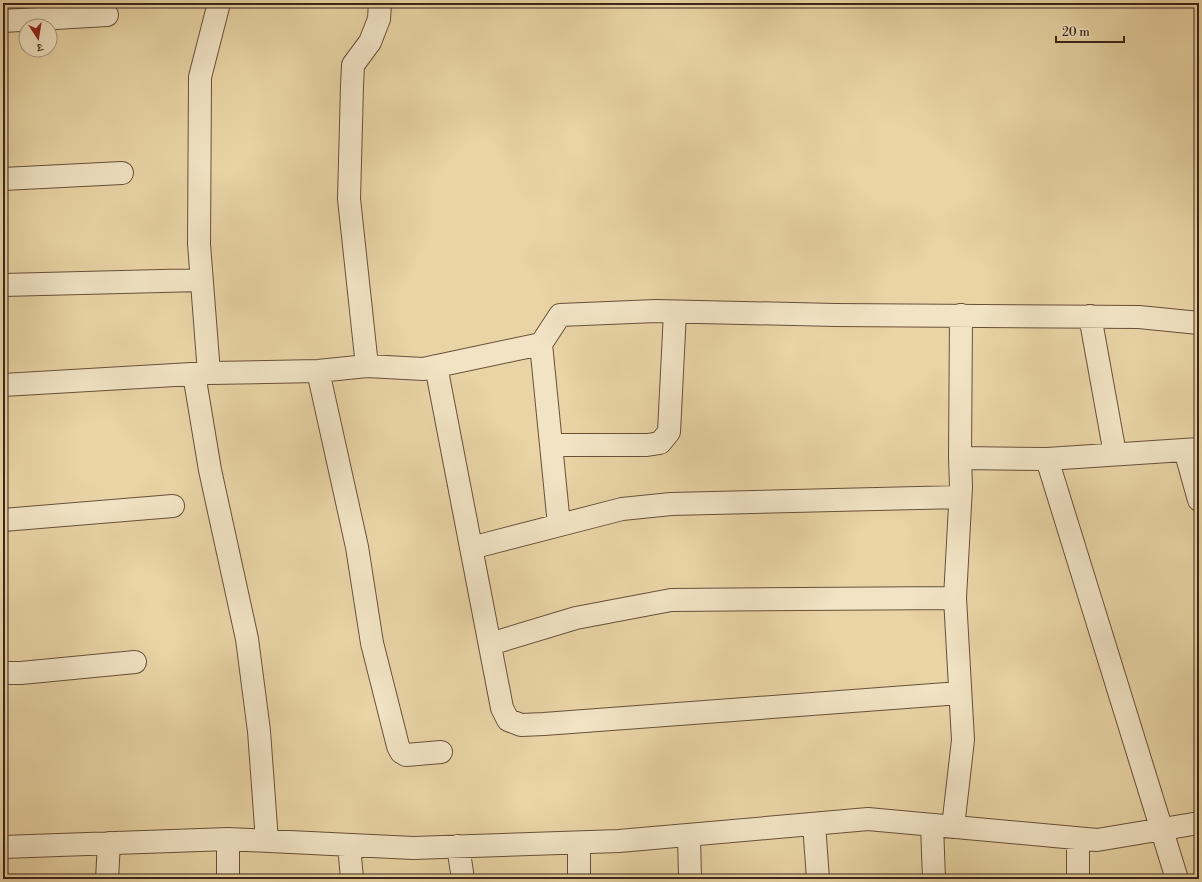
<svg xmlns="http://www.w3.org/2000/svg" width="1202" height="882" font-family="'Libre Bodoni','Noto Serif Devanagari',serif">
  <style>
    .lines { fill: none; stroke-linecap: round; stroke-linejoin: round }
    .street-casing { stroke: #67513a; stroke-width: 24 }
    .street { stroke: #f1e3c4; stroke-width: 22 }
  </style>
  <rect width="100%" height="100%" fill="#e9d4a5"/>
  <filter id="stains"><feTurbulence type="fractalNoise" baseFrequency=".005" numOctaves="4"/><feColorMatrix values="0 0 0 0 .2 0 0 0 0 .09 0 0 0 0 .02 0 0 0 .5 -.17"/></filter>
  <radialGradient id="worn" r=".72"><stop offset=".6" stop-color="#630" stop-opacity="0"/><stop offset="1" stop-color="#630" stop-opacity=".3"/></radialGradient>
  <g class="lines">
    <g class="street-casing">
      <path id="street" d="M 3,21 L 107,15
        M 3,179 L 122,173
        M 3,285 L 201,280
        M 1090,316 L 1115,454
        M 541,344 L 559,525
        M 367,366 L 349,199 L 352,86 L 353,65 L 370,42 L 379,19 L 380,3
        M 436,366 L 502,708 L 508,720 L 521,725 L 544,724 L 960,693
        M 318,371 L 357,547 L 372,643 L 398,746 L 401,752 L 406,755 L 441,752
        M 209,373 L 199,244 L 200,77 L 219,3
        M 194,374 L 210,470 L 247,639 L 259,731 L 267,841
        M 3,385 L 209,373 L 318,371 L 367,366 L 423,369 L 541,344 L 560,315 L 656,311 L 835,315 L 1139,317 L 1199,323
        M 551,445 L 647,445 L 660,443 L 669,432 L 675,312
        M 1185,450 L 1199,500
        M 960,458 L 961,315
        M 1047,459 L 1177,879
        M 3,520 L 173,506
        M 471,548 L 622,509 L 671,504 L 960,497
        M 490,644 L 576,618 L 671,600 L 955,598
        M 3,673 L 21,673 L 135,662
        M 814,824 L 818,879
        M 932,825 L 934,879
        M 953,827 L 963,740 L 955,598 L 961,487 L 960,458 L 1047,459 L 1199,449
        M 689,835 L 690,879
        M 228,839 L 228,879
        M 1078,839 L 1078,879
        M 349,845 L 352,879
        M 458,846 L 463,879
        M 3,847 L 228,839 L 413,848 L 619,841 L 868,819 L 1097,840 L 1199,823
        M 107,879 L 109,843
        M 579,879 L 579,843"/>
    </g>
    <use href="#street" class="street"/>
  </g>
  <rect width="1202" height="882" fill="none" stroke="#e9d4a5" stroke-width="16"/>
  <rect x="4" y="4" width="1194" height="874" fill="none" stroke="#3c2517" stroke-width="2"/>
  <rect x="8" y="8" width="1186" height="866" fill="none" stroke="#3c2517"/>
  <g transform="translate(38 38) rotate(168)"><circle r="19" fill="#f1e3c4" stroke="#a9977f"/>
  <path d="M0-3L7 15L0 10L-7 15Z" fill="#8f2418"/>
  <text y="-6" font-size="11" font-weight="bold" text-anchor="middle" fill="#3c2517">उ</text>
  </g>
  <path d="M1056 36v6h68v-6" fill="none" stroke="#3c2517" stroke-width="2"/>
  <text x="1062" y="36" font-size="12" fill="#3c2517" stroke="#f1e3c4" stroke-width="3" paint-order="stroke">20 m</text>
  <rect width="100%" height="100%" filter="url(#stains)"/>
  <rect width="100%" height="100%" fill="url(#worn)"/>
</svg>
